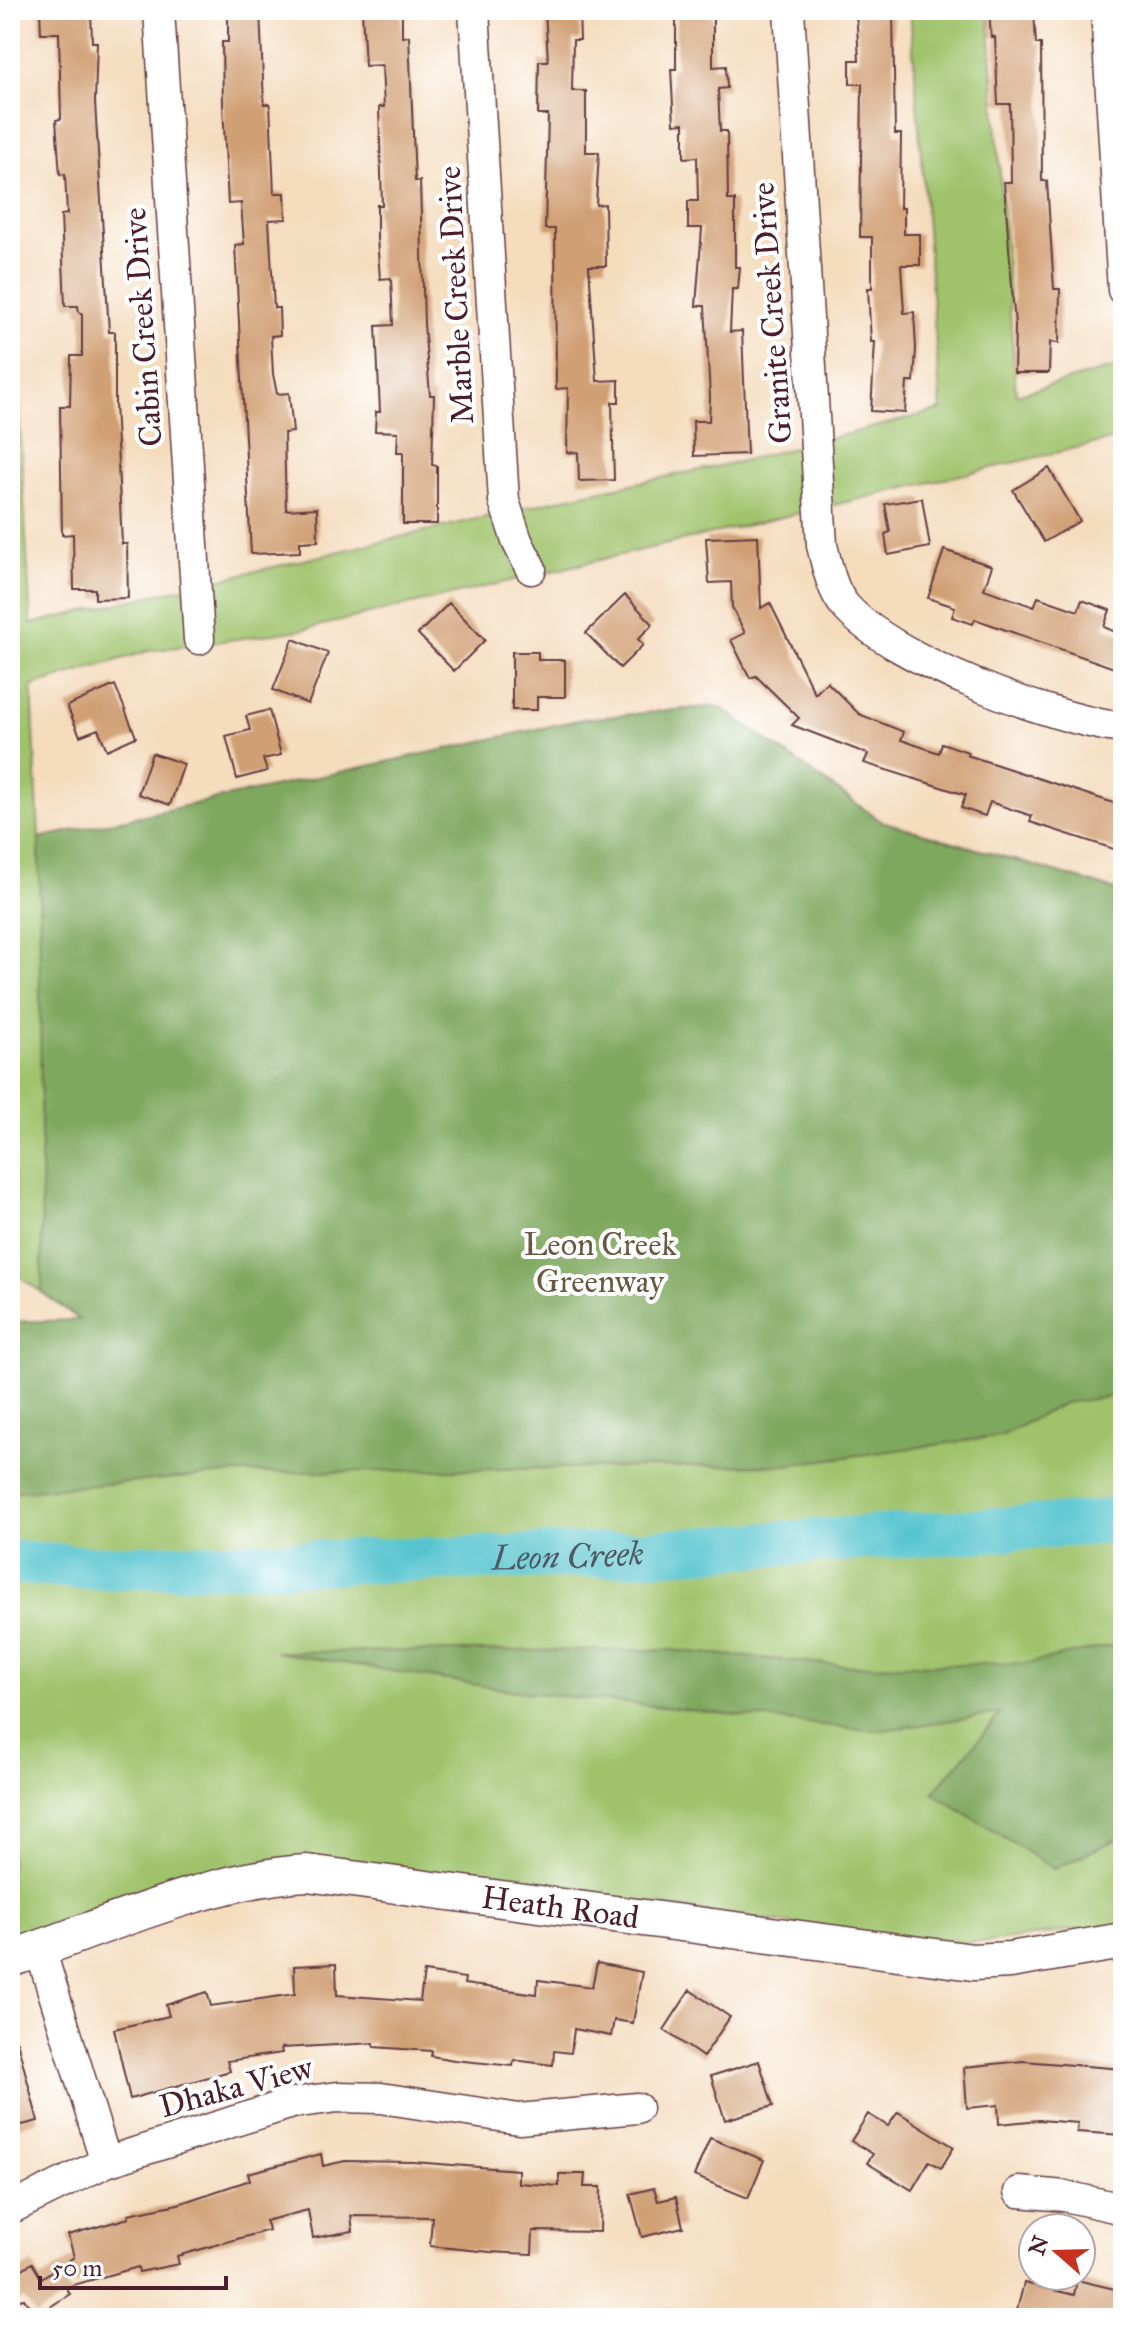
<svg xmlns="http://www.w3.org/2000/svg" width="1133" height="2328" font-family="'IM FELL Great Primer',serif">
  <style>
    .green { fill: #9fc26b; stroke: #74704b; stroke-width: 2 }
    .forest { fill: #7fa85f; stroke: #646445; stroke-width: 2 }
    .lines { fill: none; stroke-linecap: round; stroke-linejoin: round }
    .river { stroke: #57c4cf; stroke-width: 44 }
    .building { fill: #d09f73 }
    .minor-casing { stroke: #643b41; stroke-width: 33 }
    .tertiary-casing { stroke: #643b41; stroke-width: 39 }
    .minor { stroke: #fff; stroke-width: 30 }
    .tertiary { stroke: #fff; stroke-width: 36 }
    .labels { text-anchor: middle; dominant-baseline: central; stroke-width: 8; stroke-linejoin: round; paint-order: stroke }
    .street-label { font-size: 32px; fill: #4a1f2b; stroke: #fff }
    .park-label { font-size: 32px; fill: #685841; stroke: #fff }
    .water-label { font-size: 34px; font-style: italic; fill: #4f5964; stroke: #fff }
  </style>
  <rect width="100%" height="100%" fill="#fff"/>
  <filter id="ink" filterUnits="userSpaceOnUse"><feTurbulence type="fractalNoise" baseFrequency=".0125" numOctaves="2"/><feDisplacementMap in="SourceGraphic" scale="16" xChannelSelector="R" yChannelSelector="G"/><feConvolveMatrix kernelMatrix="1 2 1 2 8 2 1 2 1" color-interpolation-filters="sRGB"/></filter>
  <filter id="wash" filterUnits="userSpaceOnUse"><feTurbulence type="fractalNoise" baseFrequency=".006" numOctaves="4" result="noise"/><feDisplacementMap in="SourceGraphic" scale="32" xChannelSelector="R" yChannelSelector="G"/><feGaussianBlur stdDeviation="1.8" result="paint"/><feColorMatrix in="noise" values="0 0 0 0 0 0 0 0 0 0 0 0 0 0 0 0 0 1.4 0 .05"/><feComposite in="paint" operator="in"/></filter>
  <g filter="url(#wash)">
    <rect width="100%" height="100%" fill="#f4dcbd"/>
    <path class="green" d="M 910,10 L 988,10 L 1016,395 L 1123,365 L 1123,437 L 301,630 L 148,651 L 32,686 L 39,838 L 583,719 L 718,706 L 881,821 L 1123,892 L 1123,1779 L 1054,1869 L 1123,1836 L 1123,1924 L 989,1942 L 931,1942 L 335,1863 L 130,1899 L 10,1938 L 10,1322 L 80,1320 L 19,1276 L 10,1110 L 10,258 L 31,624 L 583,494 L 734,463 L 941,410 Z"/>
    <path class="forest" d="M 718,706 L 881,821 L 1123,892 L 1123,1395 L 1064,1403 L 1001,1436 L 785,1465 L 238,1473 L 10,1492 L 10,1322 L 80,1320 L 42,1292 L 39,838 L 583,719 Z
      M 1123,1643 L 1123,1836 L 1054,1869 L 933,1793 L 1001,1713 L 878,1731 L 509,1690 L 275,1652 L 669,1650 L 852,1666 L 1030,1663 Z"/>
    <g class="lines">
      <path class="river" id="s1" d="M 10,1562 L 93,1568 L 604,1555 L 1096,1523 L 1123,1518"/>
    </g>
    <g id="blocks">
      <path class="building" d="M 40,10 L 91,10 L 92,42 L 97,42 L 95,102 L 109,332 L 115,332 L 115,404 L 122,544 L 127,544 L 128,598 L 95,599 L 95,589 L 74,589 L 73,534 L 62,535 L 60,406 L 70,406 L 71,356 L 82,356 L 82,313 L 79,313 L 78,306 L 65,306 L 61,215 L 67,214 L 65,174 L 60,175 L 56,120 L 61,119 L 59,33 L 41,33 Z
        M 228,10 L 260,10 L 264,104 L 270,104 L 274,193 L 285,193 L 286,219 L 269,220 L 274,308 L 279,308 L 280,335 L 271,336 L 273,374 L 277,394 L 289,393 L 293,432 L 284,433 L 286,510 L 317,508 L 318,541 L 300,542 L 300,552 L 251,554 L 235,245 L 244,244 L 241,203 L 228,204 L 223,106 L 222,42 L 228,42 Z
        M 362,10 L 402,10 L 402,37 L 409,36 L 415,181 L 420,181 L 424,324 L 430,395 L 434,395 L 432,465 L 437,466 L 437,524 L 403,524 L 403,452 L 397,452 L 398,432 L 375,431 L 376,412 L 380,412 L 376,326 L 393,325 L 391,278 L 380,279 L 377,238 L 377,205 L 382,205 L 379,107 L 384,107 L 382,65 L 365,66 Z
        M 545,10 L 579,10 L 580,40 L 573,40 L 572,91 L 586,91 L 586,152 L 599,152 L 596,205 L 605,204 L 606,266 L 589,266 L 597,381 L 619,380 L 619,402 L 612,402 L 614,480 L 579,481 L 578,452 L 567,453 L 568,388 L 556,389 L 555,229 L 545,229 L 548,115 L 538,115 L 539,61 L 548,61 Z
        M 676,10 L 713,10 L 713,67 L 726,66 L 727,88 L 718,89 L 720,131 L 727,131 L 728,200 L 735,200 L 735,267 L 740,267 L 738,289 L 732,289 L 730,332 L 742,331 L 747,454 L 694,456 L 693,421 L 709,421 L 710,397 L 705,306 L 696,306 L 702,228 L 688,228 L 688,201 L 698,201 L 697,157 L 684,158 L 684,123 L 674,124 L 671,69 L 676,69 Z
        M 856,10 L 893,10 L 895,134 L 901,134 L 900,208 L 904,208 L 904,234 L 920,234 L 920,265 L 901,265 L 904,313 L 914,312 L 916,348 L 914,382 L 907,382 L 905,413 L 871,411 L 875,342 L 871,342 L 868,288 L 872,288 L 872,237 L 860,237 L 862,84 L 850,84 L 850,60 L 859,60 Z
        M 989,10 L 1034,10 L 1036,44 L 1041,44 L 1042,181 L 1047,181 L 1054,289 L 1060,289 L 1059,343 L 1050,342 L 1049,373 L 1014,373 L 1015,326 L 1004,182 L 1011,182 L 1010,104 L 998,104 L 995,37 L 991,37 Z
        M 1049,468 L 1080,521 L 1044,542 L 1013,490 Z
        M 922,498 L 930,547 L 888,555 L 885,534 L 890,532 L 885,504 Z
        M 758,536 L 761,608 L 770,603 L 815,694 L 827,682 L 859,714 L 904,732 L 901,740 L 939,753 L 942,743 L 968,752 L 967,755 L 1123,806 L 1123,852 L 1030,822 L 1032,816 L 990,802 L 985,816 L 961,808 L 966,795 L 864,763 L 868,754 L 792,725 L 799,718 L 756,676 L 750,678 L 731,640 L 745,633 L 732,607 L 731,582 L 709,583 L 706,538 Z
        M 944,550 L 992,566 L 984,589 L 1034,607 L 1038,597 L 1078,611 L 1082,600 L 1110,610 L 1104,627 L 1123,635 L 1114,668 L 975,619 L 973,624 L 952,617 L 955,607 L 928,598 Z
        M 625,595 L 653,624 L 638,639 L 643,645 L 620,668 L 586,633 Z
        M 449,603 L 485,640 L 454,671 L 418,634 Z
        M 293,639 L 328,653 L 308,704 L 273,690 Z
        M 512,652 L 538,652 L 538,660 L 565,660 L 565,697 L 537,697 L 537,710 L 512,710 Z
        M 115,685 L 136,737 L 107,750 L 98,729 L 80,736 L 67,706 Z
        M 269,710 L 281,755 L 263,759 L 267,771 L 237,779 L 226,736 L 250,730 L 246,716 Z
        M 152,753 L 184,764 L 170,805 L 138,794 Z
        M 597,1963 L 642,1972 L 633,2023 L 614,2020 L 611,2036 L 574,2029 L 571,2053 L 554,2051 L 553,2065 L 514,2060 L 513,2066 L 454,2060 L 431,2056 L 432,2051 L 374,2047 L 374,2043 L 281,2048 L 282,2053 L 227,2061 L 230,2071 L 130,2099 L 114,2029 L 169,2016 L 166,2005 L 207,1992 L 211,2006 L 295,1994 L 294,1966 L 336,1964 L 337,1995 L 420,2001 L 424,1972 L 465,1978 L 464,1984 L 537,1994 L 538,1980 L 592,1987 Z
        M 690,1990 L 730,2017 L 703,2057 L 664,2030 Z
        M 17,2041 L 38,2121 L 10,2128 L 10,2042 Z
        M 759,2061 L 773,2106 L 725,2120 L 711,2076 Z
        M 1023,2061 L 1123,2069 L 1123,2135 L 1077,2132 L 1078,2123 L 1039,2120 L 999,2124 L 998,2105 L 967,2108 L 964,2067 Z
        M 898,2112 L 954,2147 L 941,2168 L 929,2161 L 912,2190 L 867,2163 L 873,2154 L 851,2141 L 868,2114 L 888,2126 Z
        M 710,2138 L 764,2160 L 748,2198 L 694,2176 Z
        M 321,2154 L 323,2166 L 345,2161 L 413,2162 L 518,2170 L 518,2183 L 559,2186 L 559,2174 L 585,2174 L 584,2187 L 601,2187 L 600,2232 L 533,2231 L 532,2254 L 490,2252 L 430,2246 L 432,2217 L 351,2216 L 353,2231 L 313,2238 L 308,2210 L 265,2221 L 269,2230 L 177,2256 L 179,2264 L 139,2272 L 138,2267 L 66,2287 L 70,2294 L 36,2316 L 24,2299 L 11,2302 L 10,2297 L 19,2291 L 10,2277 L 32,2263 L 41,2278 L 74,2257 L 68,2235 L 129,2218 L 128,2214 L 178,2204 L 250,2180 L 248,2173 Z
        M 654,2188 L 658,2201 L 676,2197 L 683,2227 L 642,2237 L 630,2194 Z
        M 1077,2280 L 1123,2291 L 1123,2318 L 1015,2318 L 1024,2283 L 1074,2295 Z"/>
    </g>
  </g>
  <g filter="url(#ink)">
    <use href="#blocks" fill-opacity="0" stroke="#643b41" stroke-width="2"/>
    <g class="lines">
      <g class="minor-casing">
        <path id="minor" d="M 159,10 L 199,639
          M 474,10 L 504,501 L 517,541 L 531,569
          M 789,10 L 822,545 C 827,566 832,591 846,607 C 893,660 1053,720 1123,728
          M 1106,10 L 1123,290
          M 40,1949 L 106,2162
          M 1019,2192 L 1065,2196 L 1123,2209
          M 10,2209 L 106,2162 L 292,2103 L 338,2097 L 381,2098 L 519,2119 L 637,2108"/>
      </g>
      <g class="tertiary-casing">
        <g id="tertiary">
          <path id="s2" d="M 10,1959 C 102,1928 211,1878 307,1873 L 973,1962 L 1010,1960 L 1123,1941"/>
        </g>
      </g>
      <use href="#minor" class="minor"/>
      <use href="#tertiary" class="tertiary"/>
    </g>
  </g>
  <g class="labels">
    <g class="street-label">
      <text transform="translate(456 295) rotate(-93)">Marble Creek Drive</text>
      <text transform="translate(772 313) rotate(-94)">Granite Creek Drive</text>
      <text transform="translate(143 327) rotate(-94)">Cabin Creek Drive</text>
      <text stroke="none"><textPath href="#s2" startOffset="566">Heath Road</textPath></text>
      <text transform="translate(236 2087) rotate(-15)">Dhaka View</text>
    </g>
    <g class="park-label">
      <text x="600" y="1244">Leon Creek<tspan x="600" dy="37">Greenway</tspan></text>
    </g>
    <g class="water-label">
      <text stroke="none"><textPath href="#s1" startOffset="558">Leon Creek</textPath></text>
    </g>
  </g>
  <rect width="1133" height="2328" fill="none" stroke="#fff" stroke-width="40"/>
  <g transform="translate(1057 2252) rotate(290)"><circle r="38" fill="#ffffff" stroke="#b7a5aa" stroke-width="2"/>
  <path d="M0-6L14 30L0 20L-14 30Z" fill="#c8321e"/>
  <text y="-12" font-size="22" font-weight="bold" text-anchor="middle" fill="#4a1f2b">N</text>
  </g>
  <path d="M40 2276v12h186v-12" fill="none" stroke="#4a1f2b" stroke-width="4"/>
  <text x="52" y="2276" font-size="24" fill="#4a1f2b" stroke="#ffffff" stroke-width="6" paint-order="stroke">50 m</text>
</svg>
